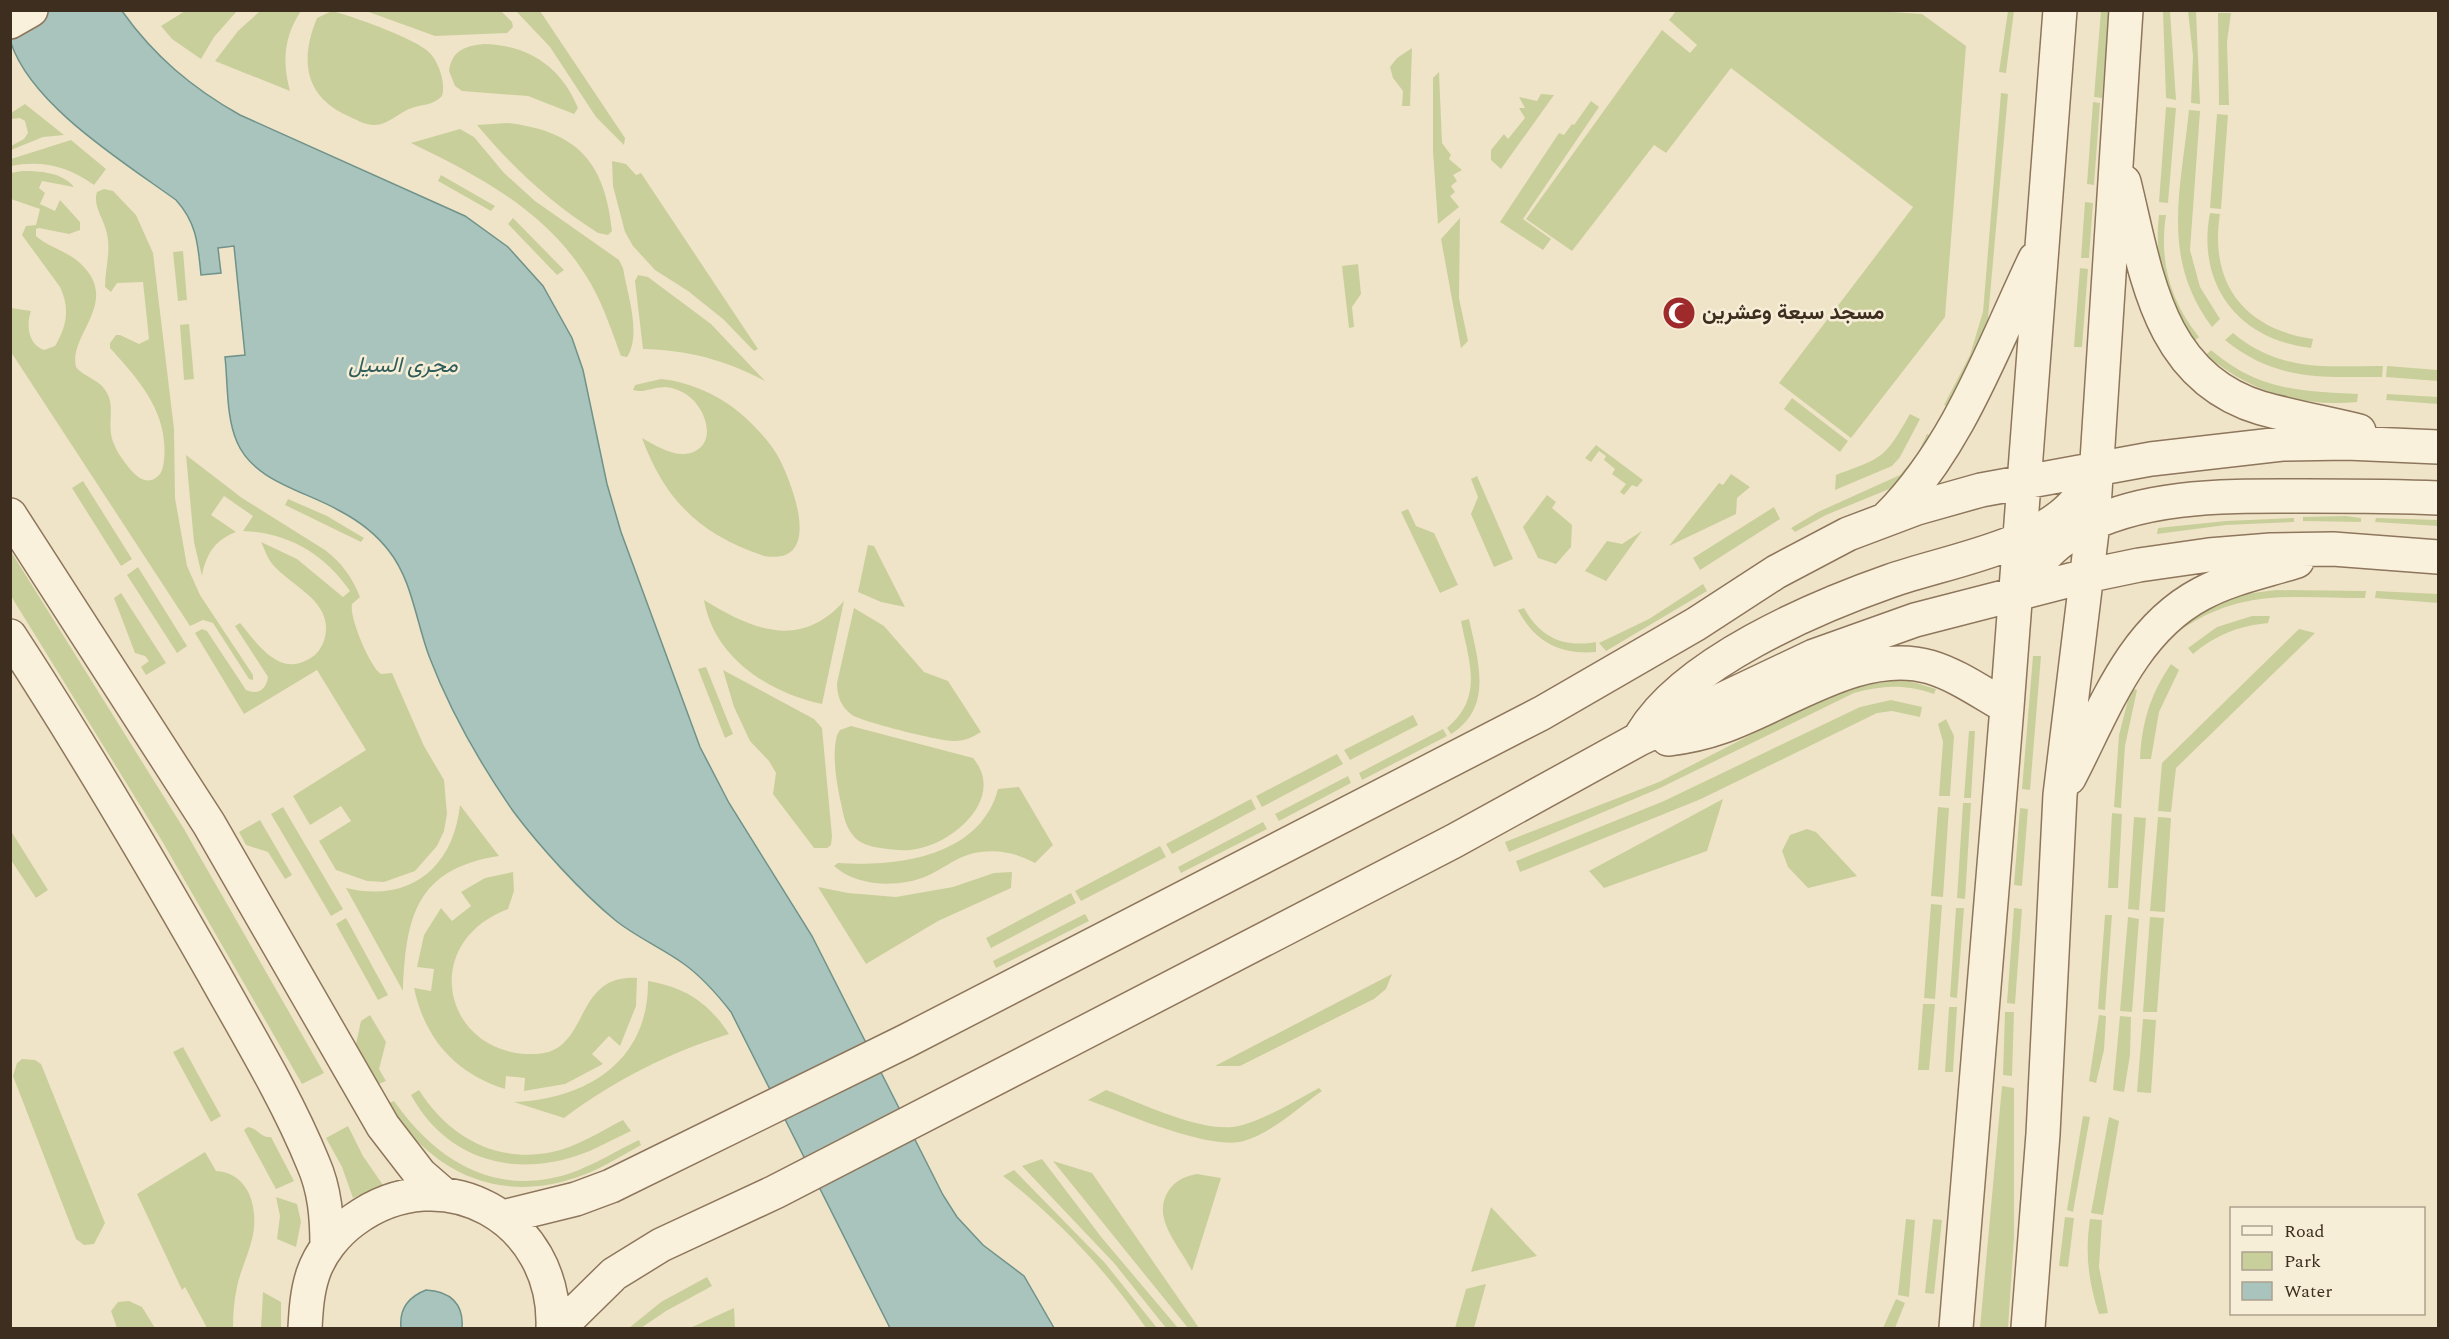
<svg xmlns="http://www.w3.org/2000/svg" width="2449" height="1339" font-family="Spectral,Vazirmatn,serif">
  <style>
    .green { fill: #c9cf9b }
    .water { fill: #a9c4bc; stroke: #6f938a; stroke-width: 1.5 }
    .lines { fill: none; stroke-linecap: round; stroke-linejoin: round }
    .minor-casing { stroke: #8d765c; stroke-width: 36 }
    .minor { stroke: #faf1dc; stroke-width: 33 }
    .labels { text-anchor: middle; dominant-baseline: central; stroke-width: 5; stroke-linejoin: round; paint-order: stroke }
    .poi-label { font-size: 21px; font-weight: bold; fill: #3d2e20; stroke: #f7eed8; text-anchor: start }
    .water-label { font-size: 22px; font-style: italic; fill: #2f5d5a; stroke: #f7eed8 }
  </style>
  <rect width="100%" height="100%" fill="#f0e4c8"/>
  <path class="green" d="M 185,11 L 185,10 L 237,11 L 214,37 L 201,59 L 172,39 L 161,26 Z
    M 260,11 L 301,11 C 284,36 282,62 290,91 L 215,61 L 238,31 Z
    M 332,11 C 352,16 417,39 430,53 C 439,63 446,83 442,96 C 433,106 421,104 409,109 C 398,114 388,124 376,125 C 366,126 355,119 346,115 C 304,95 300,59 317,18 Z
    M 366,11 L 501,11 L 512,22 L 513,27 L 507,33 L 435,36 Z
    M 516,11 L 540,11 L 625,138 L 624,145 L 596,117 L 550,47 Z
    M 1876,11 L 1922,14 L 1966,46 L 1945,317 L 1851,438 L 1779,383 L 1913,207 L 1731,68 L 1666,153 L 1654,145 L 1572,251 L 1526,219 L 1662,30 L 1690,53 L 1697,45 L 1669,20 L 1676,11 Z
    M 2008,11 L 2014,11 L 2006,73 L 1999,72 Z
    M 2101,11 L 2109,11 L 2102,98 L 2094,97 Z
    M 2163,11 L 2170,11 L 2176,100 L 2166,98 Z
    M 2188,11 L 2196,11 L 2200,104 L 2191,103 L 2193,56 Z
    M 2218,13 L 2231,13 L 2227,42 L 2229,105 L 2219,105 Z
    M 484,44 C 529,45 561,67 578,108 L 574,114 L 528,96 L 462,91 L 455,86 L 449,71 C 452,50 465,46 484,44 Z
    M 1412,48 L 1410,106 L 1402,106 L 1403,91 L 1393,78 L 1390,67 L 1397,58 Z
    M 1439,72 L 1442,143 L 1451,155 L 1449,159 L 1462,170 L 1453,175 L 1457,181 L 1451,186 L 1455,192 L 1450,196 L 1459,207 L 1438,224 L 1433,151 L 1433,78 Z
    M 2001,93 L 2008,94 L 1988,318 L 1984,337 L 1951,408 L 1944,405 L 1970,355 L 1983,312 Z
    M 1541,94 L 1554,95 L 1501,169 L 1491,160 L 1491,150 L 1504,134 L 1508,139 L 1525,118 L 1519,108 L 1525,108 L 1519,97 L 1537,101 Z
    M 1591,101 L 1599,107 L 1523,219 L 1551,239 L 1543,250 L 1500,222 L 1559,133 L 1564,135 L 1572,124 L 1574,125 Z
    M 2093,102 L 2100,103 L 2094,185 L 2087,184 Z
    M 25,104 L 64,135 L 43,137 L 11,150 L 11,146 L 24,139 L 28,133 L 25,121 L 20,118 L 11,119 L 11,113 Z
    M 2166,107 L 2176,108 L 2168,203 L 2159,202 Z
    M 2189,110 L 2200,111 L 2190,250 L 2200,287 L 2220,319 L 2212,327 C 2160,258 2181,190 2189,110 Z
    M 2217,114 L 2228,115 L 2221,209 L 2210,208 Z
    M 507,123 C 577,131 605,162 612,231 L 608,235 L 598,233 C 551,203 513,168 477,125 Z
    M 460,129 L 474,137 L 504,173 L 535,201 L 619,260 L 623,268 C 627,293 642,334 627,357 L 621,356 C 612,332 604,307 591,284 C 550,213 483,178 411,143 Z
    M 71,140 L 106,169 L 94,185 C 68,166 41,160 11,166 L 11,159 Z
    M 612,161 L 626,164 L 636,175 L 641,173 L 758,349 L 754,351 L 723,319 L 688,291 L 655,270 L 633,246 L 625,232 L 613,186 Z
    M 22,171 C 40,171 62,172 74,187 L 42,181 L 39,188 L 45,193 L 40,204 L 55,211 L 60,200 L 80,222 L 80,230 L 69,234 L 39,228 L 36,229 L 36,236 C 48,247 67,251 80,263 C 122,302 68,334 76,367 C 85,378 100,379 107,393 C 114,405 109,420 111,433 C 112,447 127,467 137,476 C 142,480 148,482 154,479 C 162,475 163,468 164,460 C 169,413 139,380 110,348 L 110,343 L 116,335 L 120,335 L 139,344 L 149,339 L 143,282 L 117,283 L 111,292 L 105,287 C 105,269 111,253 107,234 C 105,221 92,205 97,192 L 104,189 L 113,191 L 136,215 L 153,253 L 174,429 L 175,498 L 187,566 L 200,595 L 253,675 L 253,680 L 249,679 L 213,623 L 203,620 L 190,626 L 11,352 L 11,308 L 31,311 C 26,325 28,344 44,350 L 55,346 C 67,326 70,308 60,287 L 22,235 L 26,226 L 36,225 L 40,209 L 11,199 L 11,173 Z
    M 441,175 L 495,206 L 491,211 L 438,181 Z
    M 2085,202 L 2093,203 L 2089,258 L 2081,258 Z
    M 2210,213 L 2220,214 C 2209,283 2244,329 2313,339 L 2311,348 C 2239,340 2196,285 2210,213 Z
    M 2159,215 L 2166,215 C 2159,261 2170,301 2199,337 L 2193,342 C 2168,304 2153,261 2159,215 Z
    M 513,218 L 564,270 L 557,275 L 508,224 Z
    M 1460,218 L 1459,298 L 1468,341 L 1461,348 L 1441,239 Z
    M 183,251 L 187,300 L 178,301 L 173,252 Z
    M 1358,264 L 1361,294 L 1352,307 L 1354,327 L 1349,328 L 1342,266 Z
    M 2080,268 L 2088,269 L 2082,347 L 2074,347 Z
    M 638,275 L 648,277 L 711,324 L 765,381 C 726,360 687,350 643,349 L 635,281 Z
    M 189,324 L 194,379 L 184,380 L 180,325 Z
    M 2233,333 C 2280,372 2325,366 2383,366 L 2382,377 C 2321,377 2275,381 2225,340 Z
    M 2211,350 C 2258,390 2298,391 2358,394 L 2357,402 C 2299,407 2251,392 2206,355 Z
    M 2387,366 L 2438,370 L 2438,381 L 2386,377 Z
    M 661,379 C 694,382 729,400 751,423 C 762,434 773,446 780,460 C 793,486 824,566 764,556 C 701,535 665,501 642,438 C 654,445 671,455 685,454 C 722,449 706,403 682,392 C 659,380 648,395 633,390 L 635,385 Z
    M 2387,394 L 2438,397 L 2438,404 L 2386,400 Z
    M 1792,398 L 1848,441 L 1840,452 L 1784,409 Z
    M 1910,414 L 1920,419 L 1900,457 L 1892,466 L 1835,490 L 1836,475 C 1884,457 1884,459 1910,414 Z
    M 1927,434 L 1932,437 L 1894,487 L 1826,515 L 1795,532 L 1791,528 L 1818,512 L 1900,475 L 1918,453 Z
    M 1596,445 L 1643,480 L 1637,487 L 1632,485 L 1624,495 L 1620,492 L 1626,484 L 1612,474 L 1615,469 L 1604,460 L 1606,456 L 1599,451 L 1591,462 L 1585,458 Z
    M 186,455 L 242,498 L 325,550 C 342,563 352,577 360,597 L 352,604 C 349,617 370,667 381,674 L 392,673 L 424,746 L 444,780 L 447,814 L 444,831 L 437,846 L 415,871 L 384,882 L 367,881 L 336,870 L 319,841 L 351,821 L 341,806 L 310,825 L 293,796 L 366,750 L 317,670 L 244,714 L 195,633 L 202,629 L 207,631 L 246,690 C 258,695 266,690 268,677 L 235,626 L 240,623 C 258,644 278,677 309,659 C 317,655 323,646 325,637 C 333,602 293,587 274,566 C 268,560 265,550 261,542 L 297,559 L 343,597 L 350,591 C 324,554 289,533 243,531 L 253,516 L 224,496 L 211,515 L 236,532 C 215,540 206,554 202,576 L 194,542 Z
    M 1731,474 L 1750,487 L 1737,498 L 1736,514 L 1669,546 L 1719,483 L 1723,485 Z
    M 1477,476 L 1513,559 L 1494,567 L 1471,514 L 1478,497 L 1471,479 Z
    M 83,481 L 132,559 L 121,566 L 72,488 Z
    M 1547,495 L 1556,502 L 1552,508 L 1572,525 L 1571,547 L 1556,564 L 1538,558 L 1523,527 Z
    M 288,499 L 327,516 L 364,538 L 361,542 L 285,505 Z
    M 1774,507 L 1780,519 L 1700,570 L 1693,558 Z
    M 1408,509 L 1416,526 L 1434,533 L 1458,585 L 1440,593 L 1401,512 Z
    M 2346,516 L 2361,518 L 2361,522 L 2303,521 L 2303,517 Z
    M 2294,518 L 2294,522 L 2226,525 L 2157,534 L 2158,528 L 2226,521 Z
    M 2376,518 L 2438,520 L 2438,526 L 2375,522 Z
    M 1642,531 L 1606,581 L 1585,571 L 1607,541 L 1622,544 Z
    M 868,545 L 874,546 L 905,607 L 881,602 L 858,592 Z
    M 10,550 L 184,829 L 324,1073 L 302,1084 L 162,841 L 11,596 Z
    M 138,567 L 187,646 L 177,653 L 127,575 Z
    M 1703,584 L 1707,591 L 1606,651 L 1599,643 L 1649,619 Z
    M 2276,590 L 2366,591 L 2365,598 C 2291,598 2238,587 2174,635 L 2170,630 L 2230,596 Z
    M 2376,591 L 2438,594 L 2438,603 L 2375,598 Z
    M 121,593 L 166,663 L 146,675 L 141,667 L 149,661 L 145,656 L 135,653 L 114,598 Z
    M 704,600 C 753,630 800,650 844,601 L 822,704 C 768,692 714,658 704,600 Z
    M 854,608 L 884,626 L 924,672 L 948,681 L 981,732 C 973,737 965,741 955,741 C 942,742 863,722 852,715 C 841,707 837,696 837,683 Z
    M 1524,608 C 1540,637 1563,648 1596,642 L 1596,652 C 1560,655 1535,642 1518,610 Z
    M 2252,616 L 2270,616 L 2268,623 C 2238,626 2216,635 2193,654 L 2188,648 L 2217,627 Z
    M 1469,619 C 1478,661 1494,707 1451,734 L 1447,728 C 1484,697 1469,662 1461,621 Z
    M 2299,629 L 2315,633 L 2176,768 L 2171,812 L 2158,811 L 2162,763 Z
    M 2033,656 L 2041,656 L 2030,790 L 2022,789 Z
    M 2171,664 L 2179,670 L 2159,712 L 2151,759 L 2140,759 C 2142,722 2150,695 2171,664 Z
    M 706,667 L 733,734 L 725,738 L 698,669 Z
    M 723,670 L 814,719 L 822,728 L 832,836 L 831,845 L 827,848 L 814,848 L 773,794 L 776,773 L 769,761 L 750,741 L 734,707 Z
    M 1903,679 L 1936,689 L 1934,694 C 1906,684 1882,685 1854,693 L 1660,788 L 1509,852 L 1505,842 L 1659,782 L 1789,715 L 1851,686 L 1868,680 Z
    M 2131,688 L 2137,690 L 2125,746 L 2121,808 L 2114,807 L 2119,735 Z
    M 1891,700 L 1922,707 L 1920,717 L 1892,711 L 1877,713 L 1701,799 L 1520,872 L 1516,861 L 1664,801 L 1860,707 Z
    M 1413,715 L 1418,725 L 1350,760 L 1344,750 Z
    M 1946,719 L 1954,736 L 1950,796 L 1939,796 L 1943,742 L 1938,724 Z
    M 851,726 L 973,758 C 1005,796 958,839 921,848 C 907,852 894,850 880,848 C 869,846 859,844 852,834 C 844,824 843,811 840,799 C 836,780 832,754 837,735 L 840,730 Z
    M 1443,729 L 1447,736 L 1362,780 L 1359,773 Z
    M 1969,731 L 1975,731 L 1971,798 L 1964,798 Z
    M 1337,754 L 1343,764 L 1262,807 L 1256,796 Z
    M 1348,776 L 1351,783 L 1279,821 L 1275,814 Z
    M 1019,787 L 1053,845 L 1035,863 C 1018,854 1000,849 981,852 C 960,854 945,868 927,876 C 899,888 857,887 834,866 L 838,863 C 897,867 980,857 998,789 Z
    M 1251,799 L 1256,809 L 1172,854 L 1166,844 Z
    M 1723,799 L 1707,851 L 1604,888 L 1589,871 Z
    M 1963,803 L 1971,803 L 1965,899 L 1957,898 Z
    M 460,805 L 499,856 C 415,869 406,918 403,991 L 346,888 C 409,903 453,869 460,805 Z
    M 283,807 L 343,909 L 331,916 L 271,814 Z
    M 1938,807 L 1949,808 L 1943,897 L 1931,896 Z
    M 2020,808 L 2028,809 L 2022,886 L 2014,885 Z
    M 2112,813 L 2122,814 L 2118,888 L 2108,888 Z
    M 2134,817 L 2146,818 L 2139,910 L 2128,909 Z
    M 2158,817 L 2171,818 L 2165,912 L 2150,911 Z
    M 260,820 L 292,875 L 285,879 L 268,852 L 246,845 L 239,832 Z
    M 1263,822 L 1267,829 L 1181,873 L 1178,867 Z
    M 1807,829 L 1816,832 L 1857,876 L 1808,888 L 1788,867 L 1782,851 L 1790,835 Z
    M 11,831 L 48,890 L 36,898 L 11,860 Z
    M 1160,846 L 1166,857 L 1081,901 L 1075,891 Z
    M 513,872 L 514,891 L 508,909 C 416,944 445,1058 536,1054 C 591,1052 572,974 637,978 L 636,1006 L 620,1046 L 609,1036 L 592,1054 L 603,1064 L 565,1084 L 524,1091 L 525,1078 L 506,1076 L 505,1089 C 455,1073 425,1039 414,988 L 431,991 L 434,969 L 417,967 L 424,935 L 441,908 L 452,921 L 471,906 L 461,892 L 485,878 Z
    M 1012,872 L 1011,888 L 938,921 L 866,964 L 818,887 L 848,893 L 896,897 L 953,887 L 994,873 Z
    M 1071,893 L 1076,903 L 991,948 L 986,938 Z
    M 1931,904 L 1942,905 L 1935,999 L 1924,998 Z
    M 1956,908 L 1964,908 L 1957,998 L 1950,997 Z
    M 2014,908 L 2022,909 L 2015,1004 L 2007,1003 Z
    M 1085,914 L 1089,921 L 996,968 L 993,961 Z
    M 2105,915 L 2112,915 L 2105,1010 L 2098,1009 Z
    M 2128,917 L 2139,919 L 2132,1012 L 2120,1011 Z
    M 2150,917 L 2164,918 L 2157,1012 L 2143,1012 Z
    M 346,918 L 388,995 L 378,1000 L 336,924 Z
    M 1392,974 L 1386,989 L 1374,999 L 1240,1066 L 1215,1066 Z
    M 648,981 C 685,987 709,1003 729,1034 C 668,1053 615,1080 564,1118 L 514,1102 C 587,1099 649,1061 648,981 Z
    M 1923,1004 L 1935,1004 L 1929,1070 L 1918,1070 Z
    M 1949,1007 L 1957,1007 L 1953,1072 L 1945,1072 Z
    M 2005,1012 L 2014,1012 L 2012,1076 L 2003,1075 Z
    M 370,1015 L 386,1042 L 379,1069 L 386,1081 L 379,1084 L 356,1044 L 361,1021 Z
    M 2099,1015 L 2106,1016 L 2104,1050 L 2096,1083 L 2089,1081 Z
    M 2120,1016 L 2131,1017 L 2130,1055 L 2124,1092 L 2113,1090 Z
    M 2143,1019 L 2156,1020 L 2151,1093 L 2137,1092 Z
    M 183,1047 L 221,1116 L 211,1122 L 173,1052 Z
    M 22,1059 L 35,1060 L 41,1064 L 105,1223 L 94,1244 L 84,1245 L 76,1239 L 13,1076 L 17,1063 Z
    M 2002,1086 L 2014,1088 L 2014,1237 L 2008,1328 L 1980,1328 Z
    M 1319,1088 L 1322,1091 C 1299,1107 1272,1133 1244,1141 C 1209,1151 1125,1113 1088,1100 L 1106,1090 C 1142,1103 1202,1134 1239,1126 C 1267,1119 1294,1101 1319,1088 Z
    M 419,1090 C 448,1136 496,1164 552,1152 C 577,1147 601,1131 623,1120 L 631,1131 C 613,1139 595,1150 576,1156 C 509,1178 445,1157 411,1095 Z
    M 394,1101 C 436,1160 493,1197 568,1174 C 592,1166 616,1151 639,1140 L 641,1145 C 620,1157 599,1170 575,1178 C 496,1204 431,1171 387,1104 Z
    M 2083,1116 L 2090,1117 L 2073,1212 L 2067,1210 Z
    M 2109,1117 L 2119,1121 L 2103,1215 L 2091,1213 Z
    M 348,1126 L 363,1156 L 383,1185 L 353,1198 L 342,1167 L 326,1138 Z
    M 248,1127 C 258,1128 260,1138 271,1137 L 294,1181 L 276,1189 L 244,1130 Z
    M 205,1152 L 216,1171 C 252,1173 260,1214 251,1243 C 247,1258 240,1272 237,1287 C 234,1301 233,1314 233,1328 L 207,1328 L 185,1287 L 182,1290 L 137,1194 Z
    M 1042,1159 L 1102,1238 L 1178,1328 L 1166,1328 L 1114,1263 L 1022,1166 Z
    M 1053,1161 L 1092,1173 L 1199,1328 L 1188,1328 Z
    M 1014,1170 L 1105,1263 L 1157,1328 L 1146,1328 C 1105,1269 1060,1221 1003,1176 Z
    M 1197,1174 L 1221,1178 L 1192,1271 C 1180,1246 1150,1218 1169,1190 C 1176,1180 1186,1176 1197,1174 Z
    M 276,1197 L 297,1204 L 301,1222 L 296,1247 L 277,1239 L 280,1216 Z
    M 1491,1207 L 1537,1256 L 1471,1272 Z
    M 2065,1217 L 2074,1218 L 2068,1267 L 2059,1266 Z
    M 1906,1219 L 1915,1220 L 1909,1297 L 1898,1295 Z
    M 1933,1219 L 1942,1220 L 1934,1294 L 1925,1293 Z
    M 2090,1219 L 2102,1220 L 2099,1267 L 2108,1313 L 2099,1314 C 2088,1281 2085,1253 2090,1219 Z
    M 707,1277 L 712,1286 L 666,1311 L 641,1328 L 629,1328 L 661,1302 Z
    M 1486,1284 L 1474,1328 L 1455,1328 L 1466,1289 Z
    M 263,1292 L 281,1302 L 281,1328 L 261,1328 Z
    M 1896,1299 L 1905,1303 L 1895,1328 L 1883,1328 Z
    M 129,1301 L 142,1307 L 155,1328 L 117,1328 L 111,1311 L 118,1302 Z
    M 734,1308 L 735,1328 L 690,1328 Z"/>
  <path class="water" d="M 10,11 L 122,11 C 154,56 192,88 240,115 L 465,216 L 508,247 L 543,286 L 572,338 L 583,370 L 607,484 L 621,532 L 700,747 L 729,803 L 812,936 L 943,1195 L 957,1217 L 983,1245 L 1024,1276 L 1054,1328 L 890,1328 L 731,1012 C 717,994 702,977 684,964 C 662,948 636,937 615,920 C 580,891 540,847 513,811 C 479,762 450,711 429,656 C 416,621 412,580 389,551 C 376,534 359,521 340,511 C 306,491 254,482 237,442 C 226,417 228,384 225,357 L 245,355 L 234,246 L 218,248 L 221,273 L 201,275 C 198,245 197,223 176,200 C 125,163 32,106 11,43 C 8,34 11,20 10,11 Z
    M 426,1290 C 450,1291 464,1304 462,1328 L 401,1328 C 399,1309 408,1297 426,1290 Z"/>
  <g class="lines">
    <g class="minor-casing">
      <path id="minor" d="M 10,22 L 31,10
        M 2124,182 C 2146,271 2157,377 2261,408 C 2293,417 2326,423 2359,431
        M 10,515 L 209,824 L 383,1126 L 420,1174 L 443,1194
        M 1888,517 C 1958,447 1993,347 2035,259
        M 2016,594 C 2031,569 2049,547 2075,532 C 2143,493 2231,496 2306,496 C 2350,496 2394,496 2438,498
        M 10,636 C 82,746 149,860 214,974 C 248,1035 287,1099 313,1163 C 325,1190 327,1218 327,1247
        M 1642,734 C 1685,663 1813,608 1890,581 C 1944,562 2033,548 2073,505 C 2082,495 2089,483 2095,471
        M 1668,739 C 1686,737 1704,733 1721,727 C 1785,705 1861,647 1930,667 C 1957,675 1982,693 2007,707
        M 2069,778 C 2104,711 2131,631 2201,594 C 2230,578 2266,571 2297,561
        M 503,1217 L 576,1199 L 611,1186 L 906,1041 L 1542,713 L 1696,624 L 1776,572 L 1848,534 L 1917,508 L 1981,490 L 2151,459 L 2282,444 L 2347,443 L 2438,447
        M 305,1328 C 306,1310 307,1292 313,1274 C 320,1253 336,1233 354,1220 C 443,1155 557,1219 553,1328
        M 559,1328 L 614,1274 L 661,1245 L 775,1192 L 1066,1042 L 1454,841 L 1639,739 L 1814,656 L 1915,620 L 2086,576 L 2139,565 L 2209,555 L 2271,550 L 2333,549 L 2438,557
        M 1956,1328 L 2007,707 L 2060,10
        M 2028,1328 L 2043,1134 L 2060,795 L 2093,523 L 2126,10"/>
    </g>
    <use href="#minor" class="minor"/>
  </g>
  <defs>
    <g id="mosque-disc" transform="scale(1.725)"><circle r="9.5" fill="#9e2a2b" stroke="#f7eed8"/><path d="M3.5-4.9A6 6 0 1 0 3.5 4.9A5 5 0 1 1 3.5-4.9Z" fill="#fff"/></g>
  </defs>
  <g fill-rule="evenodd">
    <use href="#mosque-disc" x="1679" y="313"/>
  </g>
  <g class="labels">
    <g class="poi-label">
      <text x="1702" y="313">مسجد سبعة وعشرين</text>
    </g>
    <g class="water-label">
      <text x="403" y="365">مجرى السيل</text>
    </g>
  </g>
  <rect width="2449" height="1339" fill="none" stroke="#3d2e20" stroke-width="24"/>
  <rect x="2230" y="1207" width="195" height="108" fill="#f7eed8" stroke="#ada18e" stroke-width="1.5"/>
  <rect x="2242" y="1226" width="30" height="9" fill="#faf1dc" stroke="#ada18e" stroke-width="1.5"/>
  <text x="2284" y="1237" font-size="18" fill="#3d2e20">Road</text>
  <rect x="2242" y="1252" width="30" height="18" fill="#c9cf9b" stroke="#ada18e" stroke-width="1.5"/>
  <text x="2284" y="1267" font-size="18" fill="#3d2e20">Park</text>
  <rect x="2242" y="1282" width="30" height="18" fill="#a9c4bc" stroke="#ada18e" stroke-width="1.5"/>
  <text x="2284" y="1297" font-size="18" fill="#3d2e20">Water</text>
</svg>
